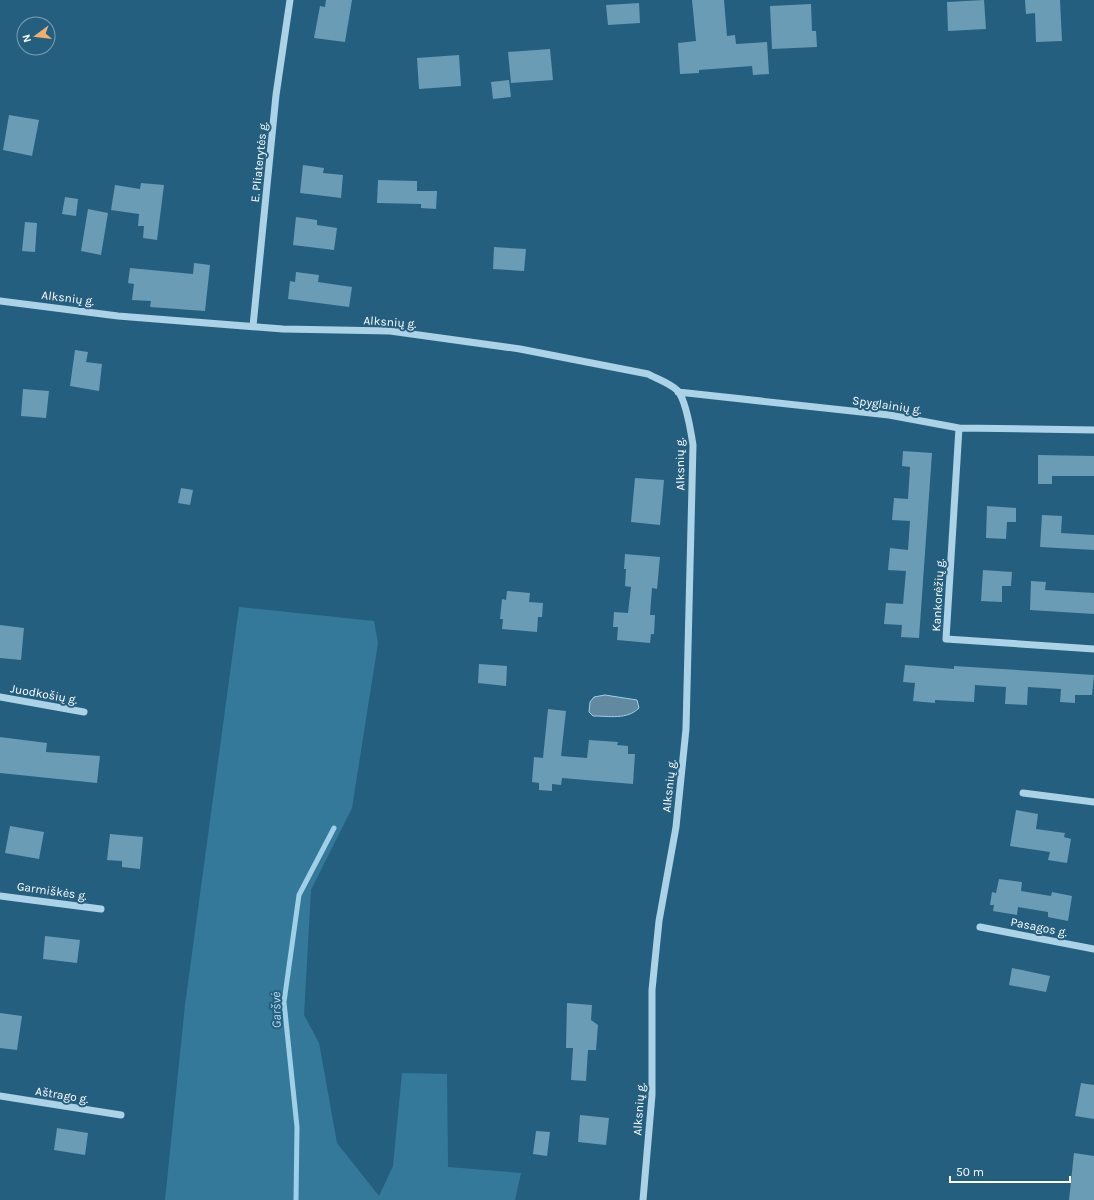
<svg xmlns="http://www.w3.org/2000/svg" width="1094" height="1200" font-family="Karla,sans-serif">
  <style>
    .green { fill: #35799a }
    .water { fill: #618aa0; stroke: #9fd0e7 }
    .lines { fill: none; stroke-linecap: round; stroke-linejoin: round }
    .stream { stroke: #9fd0e7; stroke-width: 5 }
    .building { fill: #6a9cb5 }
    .minor { stroke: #abd2e6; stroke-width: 7 }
    .labels { text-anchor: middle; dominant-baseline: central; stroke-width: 4; stroke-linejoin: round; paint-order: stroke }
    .street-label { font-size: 12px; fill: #fff; stroke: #255f7f }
    .water-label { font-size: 13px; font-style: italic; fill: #b6dbee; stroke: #255f7f }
  </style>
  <rect width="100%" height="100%" fill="#255f7f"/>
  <path class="green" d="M 239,607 L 374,621 L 378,643 L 352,808 L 311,890 L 304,1015 L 319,1043 L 337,1143 L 379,1196 L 393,1166 L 402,1073 L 447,1074 L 448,1167 L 521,1173 L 515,1200 L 165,1200 L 185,1005 Z"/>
  <path class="water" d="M 605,695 L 637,700 L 639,708 C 627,720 609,716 593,716 L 589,712 L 590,702 L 594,697 Z"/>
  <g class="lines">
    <path class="stream" d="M 296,1200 L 297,1127 L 284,1002 L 299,895 L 334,828"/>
  </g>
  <path class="building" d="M 326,0 L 352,0 L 345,42 L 314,38 L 320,6 L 325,7 Z
    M 692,0 L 724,0 L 727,36 L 735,35 L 736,44 L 767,42 L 769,74 L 753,75 L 752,66 L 699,70 L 699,73 L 680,74 L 678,43 L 696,41 Z
    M 984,0 L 986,29 L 948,31 L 947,2 Z
    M 1025,0 L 1060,0 L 1062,41 L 1036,42 L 1035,13 L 1026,14 Z
    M 639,3 L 640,23 L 608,25 L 606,5 Z
    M 811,4 L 812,31 L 816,31 L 817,47 L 772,49 L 770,6 Z
    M 550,49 L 553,80 L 511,83 L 508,52 Z
    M 459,55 L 461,86 L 419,89 L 417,58 Z
    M 509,80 L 511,97 L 493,99 L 491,82 Z
    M 9,115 L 39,120 L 32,156 L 3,150 Z
    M 303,165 L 324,168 L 323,173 L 343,175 L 341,198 L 300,193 Z
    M 378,180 L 417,181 L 417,191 L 437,191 L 436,209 L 421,208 L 421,204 L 377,203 Z
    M 141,183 L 164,185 L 157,240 L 143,238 L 144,226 L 138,226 L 139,214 L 111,210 L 115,185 L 140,189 Z
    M 65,197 L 78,199 L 76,216 L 62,214 Z
    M 88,209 L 108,213 L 101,255 L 81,251 Z
    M 296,217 L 317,220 L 317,225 L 337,228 L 334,250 L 293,245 Z
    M 25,222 L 37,223 L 35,252 L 22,251 Z
    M 494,247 L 526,249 L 524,271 L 493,269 Z
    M 194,263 L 210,265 L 205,311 L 150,307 L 151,301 L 132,300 L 134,284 L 128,283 L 130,268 L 193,274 Z
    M 296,272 L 319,275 L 318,282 L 352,287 L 349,307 L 288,299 L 290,281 L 295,282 Z
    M 75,350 L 88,352 L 86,362 L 102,364 L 99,391 L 70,386 Z
    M 23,389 L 49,391 L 46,418 L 21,416 Z
    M 903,451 L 932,453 L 919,638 L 901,637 L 902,625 L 884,624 L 886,603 L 903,604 L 906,571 L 888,570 L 890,548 L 908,550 L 910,521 L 892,520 L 894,498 L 908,499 L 910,467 L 902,466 Z
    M 1038,455 L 1094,456 L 1094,476 L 1052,476 L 1052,484 L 1038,484 Z
    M 635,478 L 664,480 L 660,525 L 631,522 Z
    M 181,488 L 193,490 L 190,505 L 178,503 Z
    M 987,506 L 1016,508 L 1016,522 L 1007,522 L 1006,539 L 986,538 Z
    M 1042,515 L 1062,516 L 1061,533 L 1094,535 L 1094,550 L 1040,547 Z
    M 625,554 L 660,557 L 657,589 L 652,588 L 650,615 L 655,615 L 654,634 L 651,634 L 650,643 L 617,640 L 618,627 L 613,627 L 614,612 L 628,613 L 631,587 L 625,586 L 626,569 L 624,569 Z
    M 983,570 L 1012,572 L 1011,586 L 1002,586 L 1002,602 L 981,601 Z
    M 1031,581 L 1046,582 L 1045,590 L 1094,593 L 1094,614 L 1030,610 Z
    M 507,591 L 530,593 L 529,602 L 543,603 L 542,617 L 538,617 L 537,632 L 502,629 L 503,619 L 500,619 L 502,599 L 506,600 Z
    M 0,625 L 24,628 L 21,660 L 0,658 Z
    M 479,664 L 507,666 L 506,686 L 478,683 Z
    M 905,665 L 954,669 L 954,666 L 1094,675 L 1092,695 L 1075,695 L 1075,703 L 1060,702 L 1061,689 L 1028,687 L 1027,705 L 1005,704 L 1006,687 L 975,685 L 974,702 L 935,700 L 935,703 L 913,701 L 915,683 L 903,682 Z
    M 548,709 L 566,711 L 561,756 L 587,758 L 589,740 L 618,742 L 617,745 L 628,746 L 628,754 L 635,754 L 633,784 L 562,778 L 561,785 L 552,784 L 552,791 L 539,790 L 539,783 L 532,782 L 534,757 L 543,758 Z
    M 0,737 L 47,743 L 46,752 L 100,756 L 97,783 L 0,773 Z
    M 1016,810 L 1038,814 L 1036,829 L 1065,833 L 1064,837 L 1071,839 L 1067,863 L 1048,860 L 1050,852 L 1010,846 Z
    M 10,826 L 44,832 L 39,859 L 5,853 Z
    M 110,834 L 143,837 L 140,869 L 122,867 L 122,861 L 107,860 Z
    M 999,879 L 1022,882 L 1021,891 L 1051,896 L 1052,892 L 1072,896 L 1068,921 L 1048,917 L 1048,912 L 1018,907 L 1017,915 L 993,911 L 994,905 L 990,905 L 992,892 L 996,893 Z
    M 45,936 L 80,940 L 77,963 L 43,959 Z
    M 1012,968 L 1050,976 L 1046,992 L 1009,985 Z
    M 567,1003 L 592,1005 L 591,1020 L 598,1025 L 596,1050 L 588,1050 L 586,1081 L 571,1080 L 573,1048 L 566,1048 Z
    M 0,1013 L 22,1016 L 17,1050 L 0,1048 Z
    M 1081,1083 L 1094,1085 L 1094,1119 L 1075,1116 Z
    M 580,1115 L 609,1118 L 606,1145 L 578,1142 Z
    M 57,1128 L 88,1133 L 85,1155 L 54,1150 Z
    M 536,1131 L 550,1132 L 547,1156 L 533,1154 Z
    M 1074,1153 L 1094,1156 L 1094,1200 L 1069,1200 Z"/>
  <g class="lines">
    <path class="minor" d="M 0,301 L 118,316 L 283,329 L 390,331 L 520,349 L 648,374 C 657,379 670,383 678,391 C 686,401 691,432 693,445 L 686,729 L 676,827 L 659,921 L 652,990 L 652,1095 L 643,1200
      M 253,326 L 276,95 L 290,0
      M 678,392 L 889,415 L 959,428 L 1094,430
      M 959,428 L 946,639 L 1094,649
      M 0,697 L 84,712
      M 1023,793 L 1094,802
      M 0,896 L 101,909
      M 980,927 L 1094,949
      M 0,1096 L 121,1115"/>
  </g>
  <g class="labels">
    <g class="street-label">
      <text transform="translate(259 162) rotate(-84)">E. Pliaterytės g.</text>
      <text transform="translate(68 298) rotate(7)">Alksnių g.</text>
      <text transform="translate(390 322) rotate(4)">Alksnių g.</text>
      <text transform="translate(887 405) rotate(8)">Spyglainių g.</text>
      <text transform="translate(680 464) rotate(-91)">Alksnių g.</text>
      <text transform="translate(938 595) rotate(-87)">Kankorėžių g.</text>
      <text transform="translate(44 694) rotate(10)">Juodkošių g.</text>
      <text transform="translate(669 786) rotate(-84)">Alksnių g.</text>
      <text transform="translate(52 891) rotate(8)">Garmiškės g.</text>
      <text transform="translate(1039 927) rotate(11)">Pasagos g.</text>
      <text transform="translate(62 1095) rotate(9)">Aštrago g.</text>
      <text transform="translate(639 1109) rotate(-86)">Alksnių g.</text>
    </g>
    <g class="water-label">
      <text transform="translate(276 1010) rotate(-91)">Garšvė</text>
    </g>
  </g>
  <g transform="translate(36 36) rotate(255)"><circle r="19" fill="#255f7f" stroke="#7c9fb2"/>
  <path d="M0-3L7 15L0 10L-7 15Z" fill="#f0af6f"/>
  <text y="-6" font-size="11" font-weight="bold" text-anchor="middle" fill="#ffffff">N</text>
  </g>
  <path d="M950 1176v6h120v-6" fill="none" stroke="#ffffff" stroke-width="2"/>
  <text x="956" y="1176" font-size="12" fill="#ffffff" stroke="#255f7f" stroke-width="3" paint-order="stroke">50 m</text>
</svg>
